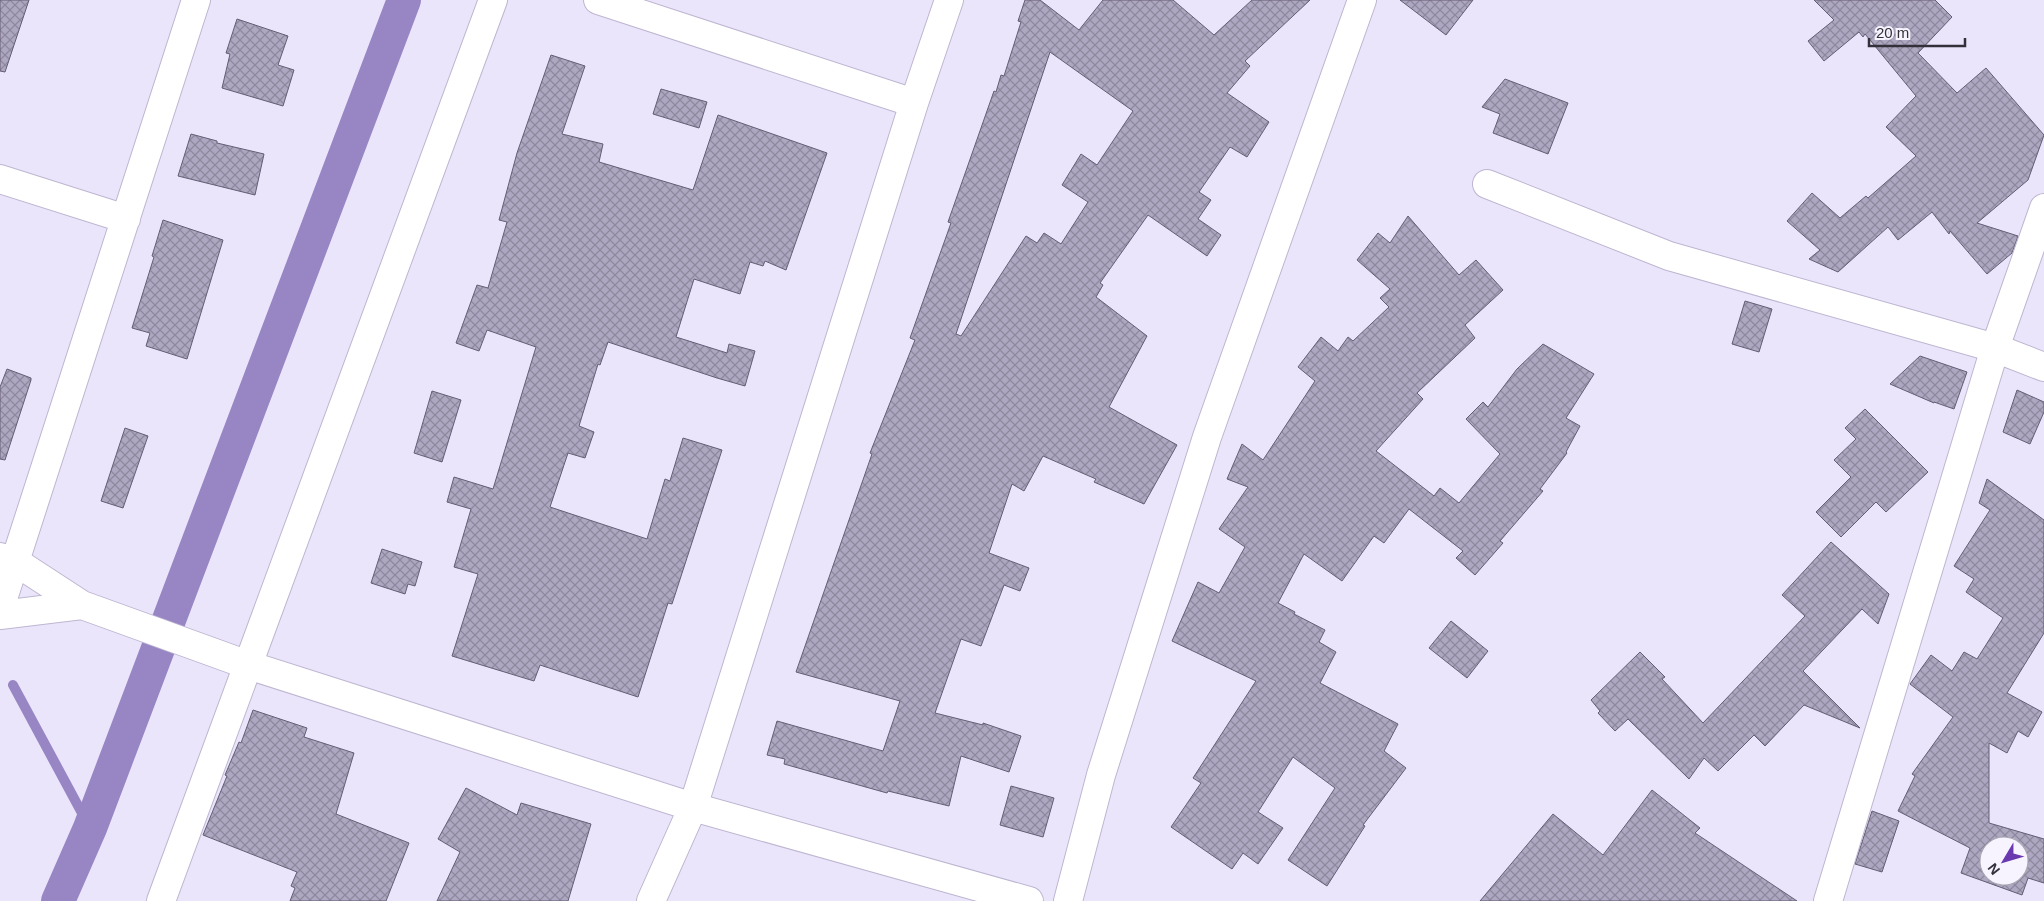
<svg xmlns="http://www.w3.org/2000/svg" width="2044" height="901" font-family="Helvetica,sans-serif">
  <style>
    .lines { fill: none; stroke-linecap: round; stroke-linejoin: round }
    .stream { stroke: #9885c3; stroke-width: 10 }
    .canal { stroke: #9885c3; stroke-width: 34 }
    .building { fill: url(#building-cross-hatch); stroke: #645d75; fill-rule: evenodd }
    .minor-casing { stroke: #beb6d1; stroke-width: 30 }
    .minor { stroke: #fff; stroke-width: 28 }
  </style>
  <defs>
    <pattern id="building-cross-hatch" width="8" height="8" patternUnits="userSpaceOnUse" patternTransform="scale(1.25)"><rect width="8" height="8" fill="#aea7c1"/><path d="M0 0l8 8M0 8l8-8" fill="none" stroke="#8e889e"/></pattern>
  </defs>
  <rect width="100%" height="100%" fill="#ebe5fb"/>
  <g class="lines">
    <path class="stream" d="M 13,685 L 90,828"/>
    <path class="canal" d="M 58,901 L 90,828 L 404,0"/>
  </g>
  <path class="building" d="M 0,0 L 29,0 L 5,72 L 0,71 Z
    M 1025,0 L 1040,0 L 1079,30 L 1103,0 L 1173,0 L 1214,35 L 1252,0 L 1310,0 L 1245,61 L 1250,66 L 1227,93 L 1269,122 L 1247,157 L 1230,147 L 1199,192 L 1211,200 L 1198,219 L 1221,235 L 1207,256 L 1148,215 L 1100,283 L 1103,285 L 1096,297 L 1147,336 L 1109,407 L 1177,445 L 1144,504 L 1094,482 L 1096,479 L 1043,456 L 1024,491 L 1012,484 L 989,553 L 1029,568 L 1020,591 L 1004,585 L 981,646 L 961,639 L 935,713 L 983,725 L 983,723 L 1021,736 L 1009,772 L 961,756 L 949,806 L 888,791 L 887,793 L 784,764 L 785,759 L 767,755 L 777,721 L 883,751 L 900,701 L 796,672 L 872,454 L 870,453 L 915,340 L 910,338 L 951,223 L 948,222 L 994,91 L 996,92 L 1001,75 L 1004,76 L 1021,22 L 1018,21 ZM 1050,52 L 1133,111 L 1097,165 L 1081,154 L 1062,185 L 1088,202 L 1061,244 L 1044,233 L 1037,243 L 1026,236 L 961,336 L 956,334 Z
    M 1400,0 L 1473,0 L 1446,35 Z
    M 1814,0 L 1935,0 L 1952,17 L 1918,53 L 1957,93 L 1986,68 L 2044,135 L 2028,180 L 1977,223 L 2018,236 L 2012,253 L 1987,274 L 1950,231 L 1949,234 L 1932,212 L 1898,240 L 1888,227 L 1838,272 L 1809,259 L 1820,250 L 1787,221 L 1812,193 L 1840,218 L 1866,196 L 1868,198 L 1916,156 L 1886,127 L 1916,96 L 1865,34 L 1863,37 L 1859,32 L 1824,61 L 1808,41 L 1834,20 Z
    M 237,19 L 288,36 L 278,65 L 294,70 L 283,106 L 222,88 L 230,54 L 226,53 Z
    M 551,55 L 585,66 L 562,134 L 603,144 L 599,162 L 693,190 L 718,115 L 827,153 L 786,270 L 765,261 L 763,266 L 750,262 L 740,294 L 694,279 L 676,337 L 727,353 L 729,344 L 755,351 L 745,386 L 717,378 L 608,342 L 600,365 L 598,364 L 579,426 L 594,432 L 585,458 L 568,453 L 550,507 L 647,539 L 665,479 L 670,481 L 683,438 L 722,450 L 672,604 L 668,603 L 638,697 L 540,665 L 534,681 L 452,656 L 478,574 L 454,567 L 471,509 L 447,502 L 454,477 L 493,489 L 536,347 L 487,330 L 479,351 L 456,343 L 477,285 L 488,288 L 507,222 L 499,220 L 517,153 Z
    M 1505,79 L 1568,103 L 1548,154 L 1493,133 L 1500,114 L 1482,107 Z
    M 661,89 L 707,102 L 699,128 L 653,114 Z
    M 191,134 L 217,141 L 217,143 L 264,154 L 255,195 L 178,176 Z
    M 1408,216 L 1459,275 L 1476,260 L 1503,290 L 1465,325 L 1475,338 L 1417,393 L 1423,399 L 1376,451 L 1434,496 L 1440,488 L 1459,503 L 1500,454 L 1466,419 L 1483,402 L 1488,407 L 1517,369 L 1543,344 L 1594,374 L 1566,418 L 1580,426 L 1566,452 L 1567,453 L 1540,489 L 1543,491 L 1500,541 L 1503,543 L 1475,575 L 1456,558 L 1463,551 L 1409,509 L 1384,543 L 1374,536 L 1342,581 L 1304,554 L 1278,603 L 1295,612 L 1294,614 L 1325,630 L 1319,642 L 1336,652 L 1320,683 L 1398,724 L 1384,751 L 1406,768 L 1363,825 L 1365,826 L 1327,886 L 1288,860 L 1335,788 L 1293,757 L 1258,812 L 1283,828 L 1258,864 L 1243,853 L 1232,869 L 1171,827 L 1201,783 L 1193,778 L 1256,681 L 1172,641 L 1198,582 L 1219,593 L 1245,547 L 1219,529 L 1248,487 L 1227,479 L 1242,444 L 1263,460 L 1315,381 L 1298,367 L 1321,337 L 1338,351 L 1348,337 L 1353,341 L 1389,307 L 1380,298 L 1390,289 L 1357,260 L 1378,233 L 1390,243 Z
    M 163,220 L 223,240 L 187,359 L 146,346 L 150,333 L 132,328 L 154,257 L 152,256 Z
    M 1745,301 L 1772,309 L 1759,352 L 1732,344 Z
    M 1920,356 L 1967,372 L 1954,409 L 1934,402 L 1934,403 L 1890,384 Z
    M 7,369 L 31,378 L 31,380 L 5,460 L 0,459 L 0,387 Z
    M 2017,390 L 2044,402 L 2044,412 L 2030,444 L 2003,432 Z
    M 432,391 L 461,400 L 442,462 L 414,453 Z
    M 1865,409 L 1928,472 L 1886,512 L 1876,502 L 1841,537 L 1816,512 L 1851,477 L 1834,460 L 1856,439 L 1845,428 Z
    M 125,428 L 148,436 L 123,508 L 101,501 Z
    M 1987,479 L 2044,520 L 2044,633 L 2007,693 L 2042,712 L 2028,737 L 2018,731 L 2007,753 L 1989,743 L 1989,823 L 2044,839 L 2044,883 L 2028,878 L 2022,895 L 1961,873 L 1970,848 L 1898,811 L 1915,776 L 1912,774 L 1953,717 L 1910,684 L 1931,655 L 1952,671 L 1964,652 L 1977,659 L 2003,618 L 1966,592 L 1974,579 L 1954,566 L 1990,510 L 1979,503 ZM 1989,846 L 2019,846 L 2019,876 L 1989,876 Z
    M 1831,542 L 1889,594 L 1878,624 L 1862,609 L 1803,671 L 1860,728 L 1804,705 L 1765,746 L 1754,735 L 1718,771 L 1704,758 L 1689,779 L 1628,719 L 1615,731 L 1598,713 L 1600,711 L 1591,700 L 1640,652 L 1665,677 L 1662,679 L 1703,723 L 1805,616 L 1782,595 Z
    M 382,549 L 422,562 L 415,586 L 408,584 L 405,594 L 371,583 Z
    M 1451,621 L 1488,651 L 1467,678 L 1429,648 Z
    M 253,710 L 307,728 L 304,737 L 354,753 L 336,814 L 409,843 L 386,901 L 290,901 L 295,888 L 291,886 L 297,872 L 203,835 L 227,776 L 225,775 L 239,742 L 241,743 Z
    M 1011,786 L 1054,798 L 1043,837 L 1000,825 Z
    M 466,788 L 517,815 L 521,803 L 591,824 L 568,901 L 437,901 L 460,852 L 438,839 Z
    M 1652,790 L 1700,828 L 1695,833 L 1797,901 L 1480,901 L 1553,814 L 1603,855 Z
    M 1872,811 L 1899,821 L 1882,872 L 1855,864 Z"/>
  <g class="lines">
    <g class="minor-casing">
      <path id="minor" d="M 598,0 L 914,103
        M 0,179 L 126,219
        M 1487,184 L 1669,256 L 1995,348 L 2044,367
        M 0,557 L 16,562 L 82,605 L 248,665 L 693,807 L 914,103 L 949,0
        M 0,608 L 196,0
        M 0,615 L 82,605
        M 161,901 L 493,0
        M 651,901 L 693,807 L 1029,901
        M 1068,901 L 1101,775 L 1207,437 L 1362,0
        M 1828,901 L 1995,348 L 2044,208"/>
    </g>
    <use href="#minor" class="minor"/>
  </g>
  <g transform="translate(2004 861) rotate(232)"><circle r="24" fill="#f7f4ff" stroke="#a9a6b0"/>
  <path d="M0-4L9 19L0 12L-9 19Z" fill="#6a39b0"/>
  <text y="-8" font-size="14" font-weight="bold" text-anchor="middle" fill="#33303a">N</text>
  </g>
  <path d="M1869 38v8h96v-8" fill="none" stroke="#33303a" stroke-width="2.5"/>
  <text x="1876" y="38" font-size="15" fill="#33303a" stroke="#f7f4ff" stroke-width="4" paint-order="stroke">20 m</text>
</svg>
